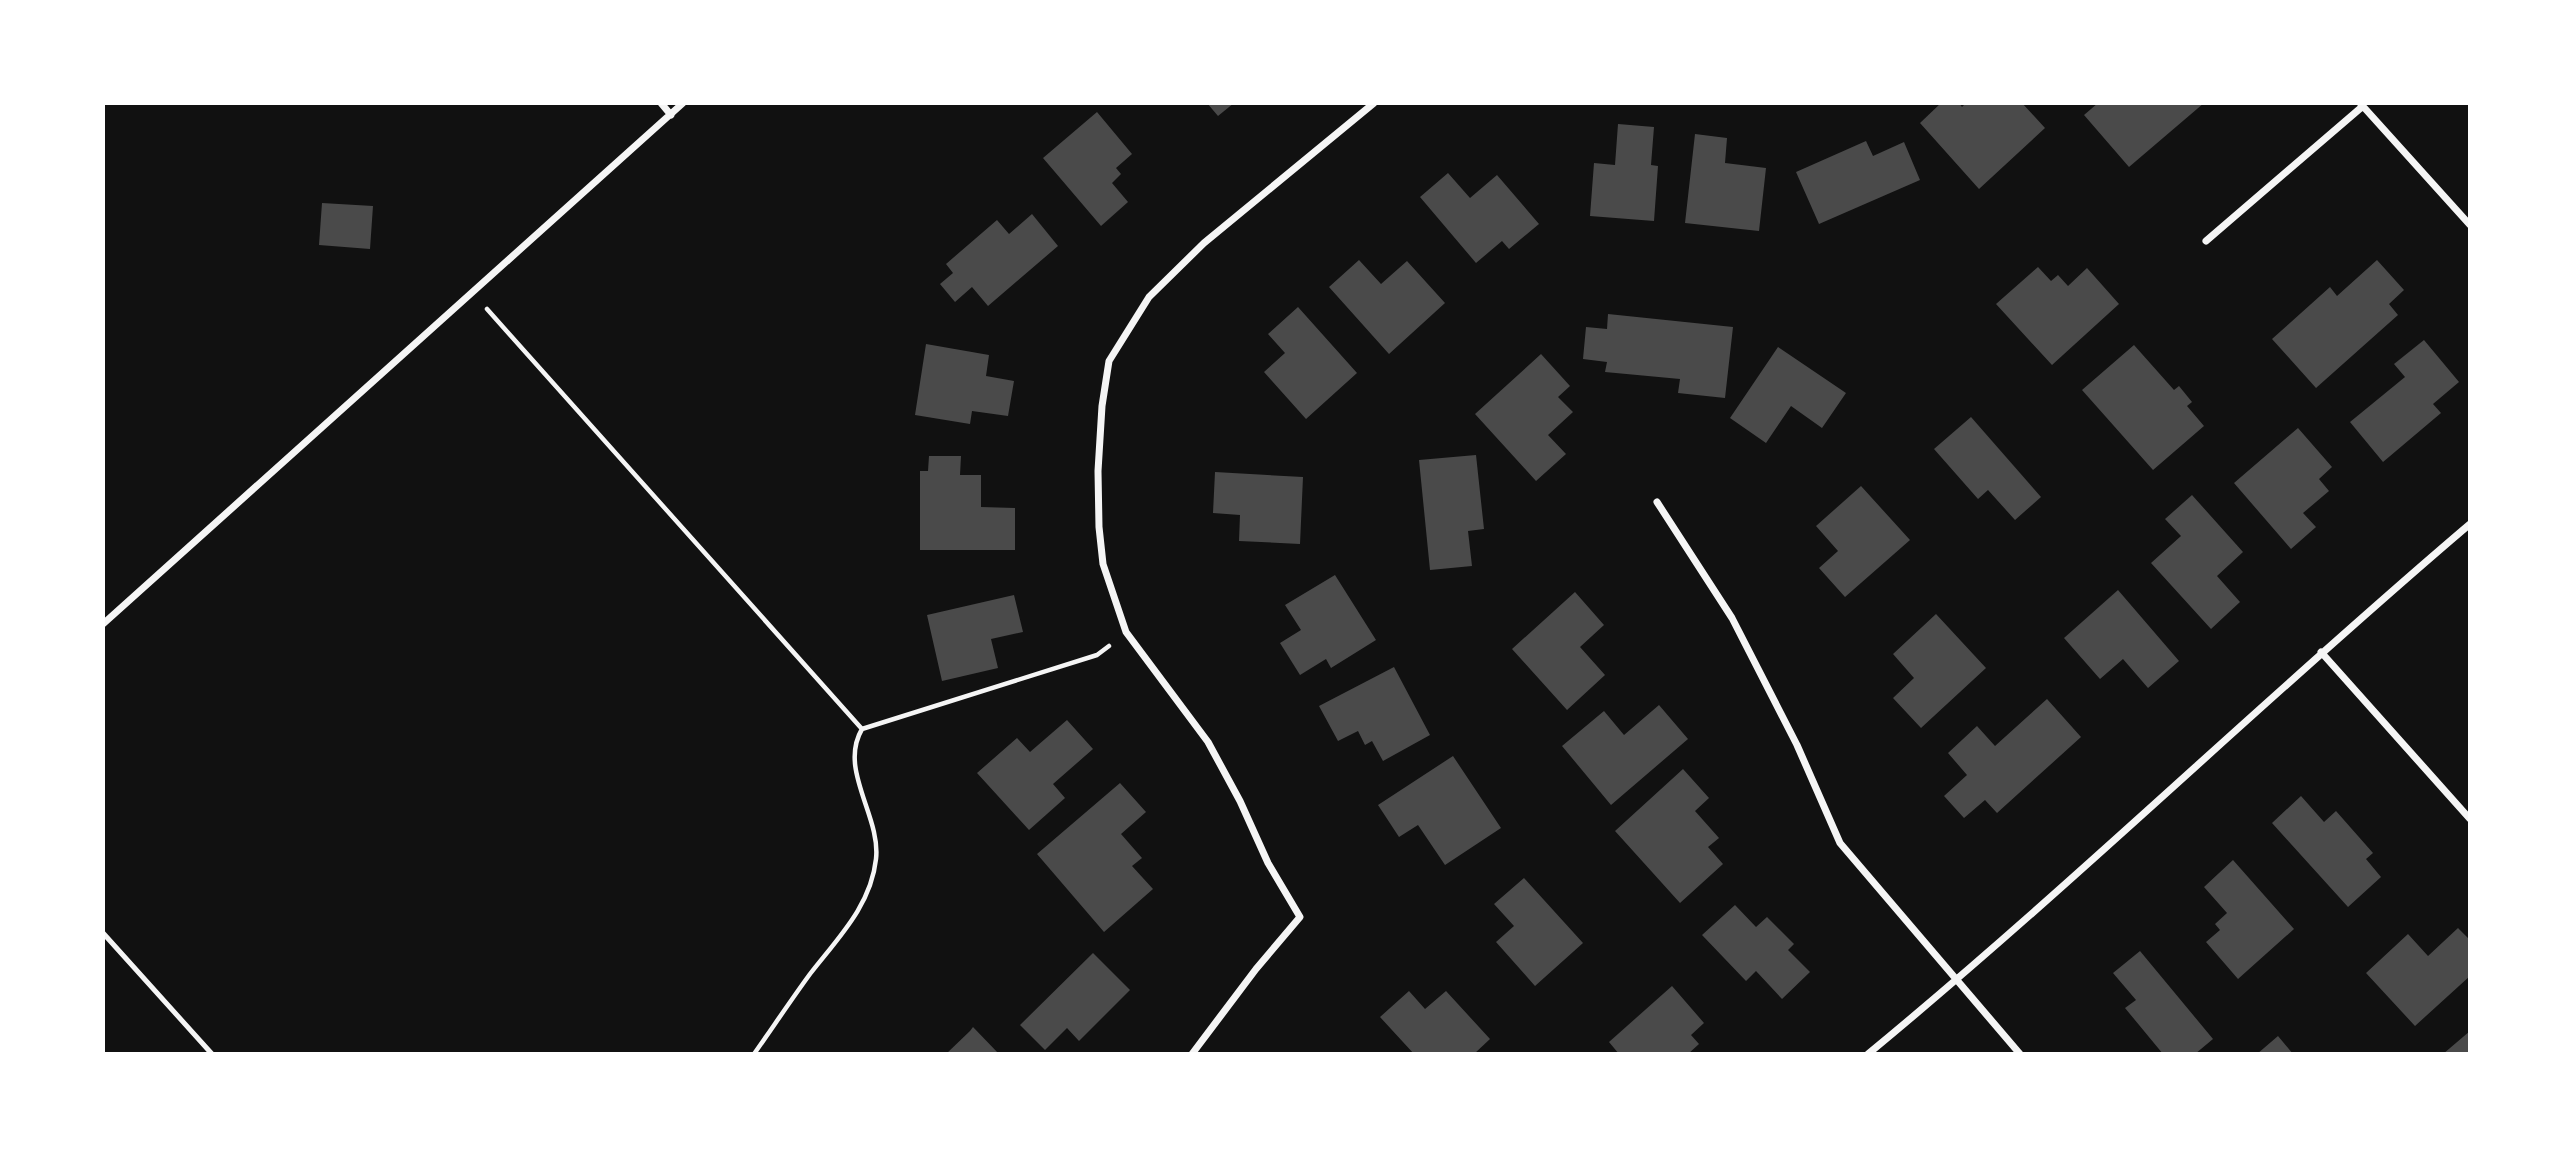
<svg xmlns="http://www.w3.org/2000/svg" width="2573" height="1157" font-family="Mulish,sans-serif">
  <style>
    .building { fill: #4a4a4a }
    .lines { fill: none; stroke-linecap: round; stroke-linejoin: round }
    .path { stroke: #f5f5f5; stroke-width: 4.5 }
    .service { stroke: #f5f5f5; stroke-width: 5 }
    .minor { stroke: #f5f5f5; stroke-width: 7 }
  </style>
  <rect width="100%" height="100%" fill="#111"/>
  <path class="building" d="M 1207,103 L 1234,103 L 1218,116 Z
    M 1941,103 L 1959,103 L 1962,107 L 1966,103 L 2022,103 L 2045,128 L 1979,189 L 1920,123 Z
    M 2098,103 L 2204,103 L 2129,167 L 2084,115 Z
    M 1097,112 L 1132,154 L 1116,168 L 1121,174 L 1112,183 L 1128,202 L 1101,226 L 1043,158 Z
    M 1618,124 L 1654,127 L 1651,165 L 1658,166 L 1654,221 L 1590,216 L 1594,163 L 1615,165 Z
    M 1695,134 L 1727,138 L 1725,163 L 1766,168 L 1759,231 L 1685,223 Z
    M 1866,141 L 1873,156 L 1904,142 L 1920,180 L 1819,224 L 1796,172 Z
    M 1448,173 L 1470,198 L 1497,175 L 1539,224 L 1509,249 L 1502,241 L 1476,263 L 1420,197 Z
    M 322,203 L 373,206 L 370,249 L 319,245 Z
    M 1032,214 L 1058,246 L 988,306 L 972,287 L 955,302 L 940,284 L 953,273 L 946,264 L 997,220 L 1009,234 Z
    M 1359,260 L 1381,284 L 1407,261 L 1445,303 L 1389,354 L 1329,287 Z
    M 2377,260 L 2404,290 L 2389,304 L 2398,315 L 2316,388 L 2272,339 L 2330,287 L 2337,296 Z
    M 2038,267 L 2051,281 L 2058,275 L 2068,286 L 2087,268 L 2119,304 L 2052,365 L 1996,304 Z
    M 1298,307 L 1357,373 L 1306,419 L 1264,372 L 1285,353 L 1268,334 Z
    M 1608,314 L 1733,327 L 1725,398 L 1678,393 L 1680,379 L 1605,372 L 1607,362 L 1583,359 L 1586,327 L 1607,329 Z
    M 2424,340 L 2459,382 L 2433,404 L 2441,413 L 2383,462 L 2350,422 L 2405,377 L 2394,364 Z
    M 926,344 L 989,355 L 986,376 L 1014,381 L 1008,416 L 972,411 L 970,424 L 915,415 Z
    M 2134,345 L 2174,390 L 2179,386 L 2192,402 L 2187,406 L 2204,426 L 2153,470 L 2082,390 Z
    M 1778,347 L 1846,393 L 1822,428 L 1791,406 L 1766,443 L 1730,418 Z
    M 1541,354 L 1570,386 L 1558,397 L 1573,412 L 1548,435 L 1566,454 L 1536,481 L 1475,414 Z
    M 1971,417 L 2041,497 L 2015,520 L 1988,490 L 1978,499 L 1934,449 Z
    M 2298,428 L 2332,467 L 2319,479 L 2329,491 L 2303,513 L 2316,527 L 2291,549 L 2234,483 Z
    M 1476,455 L 1484,529 L 1468,531 L 1472,566 L 1430,570 L 1419,460 Z
    M 929,456 L 961,456 L 960,475 L 981,475 L 981,507 L 1015,508 L 1015,550 L 920,550 L 920,471 L 928,471 Z
    M 1215,472 L 1303,477 L 1300,544 L 1239,541 L 1240,515 L 1213,513 Z
    M 1861,486 L 1910,540 L 1845,597 L 1819,568 L 1838,551 L 1816,526 Z
    M 2192,495 L 2243,552 L 2217,576 L 2240,602 L 2211,629 L 2151,563 L 2181,536 L 2165,519 Z
    M 1335,575 L 1376,640 L 1331,668 L 1326,659 L 1300,675 L 1280,643 L 1301,630 L 1285,605 Z
    M 2118,590 L 2179,661 L 2148,688 L 2123,659 L 2100,679 L 2064,638 Z
    M 1575,592 L 1604,625 L 1580,647 L 1605,675 L 1567,710 L 1512,649 Z
    M 1014,595 L 1023,632 L 991,639 L 998,668 L 942,681 L 927,615 Z
    M 1936,614 L 1986,668 L 1921,728 L 1893,698 L 1914,678 L 1893,654 Z
    M 1394,667 L 1430,735 L 1383,761 L 1372,741 L 1365,745 L 1358,731 L 1338,741 L 1319,706 Z
    M 2047,699 L 2081,737 L 1997,813 L 1985,800 L 1964,818 L 1944,796 L 1967,775 L 1948,753 L 1977,726 L 1995,746 Z
    M 1659,705 L 1688,739 L 1611,805 L 1562,746 L 1604,711 L 1624,735 Z
    M 1067,720 L 1093,749 L 1053,784 L 1065,798 L 1029,830 L 977,773 L 1017,738 L 1030,752 Z
    M 1453,756 L 1501,828 L 1445,865 L 1418,825 L 1399,837 L 1378,805 Z
    M 1683,769 L 1709,798 L 1695,811 L 1719,838 L 1708,847 L 1723,864 L 1680,903 L 1615,831 Z
    M 1120,783 L 1146,812 L 1121,834 L 1142,858 L 1132,866 L 1153,889 L 1104,932 L 1037,854 Z
    M 2301,796 L 2324,822 L 2336,811 L 2373,853 L 2366,859 L 2381,877 L 2348,907 L 2272,823 Z
    M 2233,860 L 2294,929 L 2238,979 L 2206,942 L 2220,930 L 2215,924 L 2227,913 L 2204,887 Z
    M 1524,878 L 1583,943 L 1535,986 L 1496,942 L 1514,926 L 1494,904 Z
    M 1735,905 L 1756,927 L 1767,917 L 1794,944 L 1788,950 L 1810,972 L 1782,999 L 1756,971 L 1746,981 L 1702,935 Z
    M 2458,928 L 2470,940 L 2470,976 L 2415,1026 L 2366,973 L 2408,934 L 2428,956 Z
    M 2140,951 L 2213,1039 L 2195,1054 L 2163,1054 L 2125,1008 L 2136,1000 L 2113,973 Z
    M 1093,953 L 1130,990 L 1079,1041 L 1067,1028 L 1045,1050 L 1020,1025 Z
    M 1672,986 L 1704,1023 L 1691,1035 L 1699,1044 L 1688,1054 L 1619,1054 L 1609,1042 Z
    M 1409,991 L 1425,1009 L 1446,991 L 1490,1039 L 1474,1054 L 1414,1054 L 1380,1017 Z
    M 973,1027 L 999,1054 L 946,1054 L 970,1031 Z
    M 2470,1031 L 2470,1054 L 2443,1054 Z
    M 2278,1036 L 2293,1054 L 2257,1054 Z"/>
  <g class="lines">
    <path class="path" d="M 487,309 L 862,729 L 1097,655 L 1109,646
      M 754,1054 C 773,1027 791,1000 810,974 C 837,939 871,906 876,859 C 881,816 838,770 862,729"/>
    <path class="service" d="M 103,933 L 212,1054"/>
    <path class="minor" d="M 661,103 L 671,115
      M 2360,103 L 2470,225
      M 2206,241 L 2363,106
      M 1657,502 L 1732,618 L 1797,745 L 1840,843 L 2020,1054
      M 103,624 L 683,103
      M 2321,652 L 2470,819
      M 1192,1054 L 1256,969 L 1300,917 L 1268,863 L 1240,801 L 1208,742 L 1126,632 L 1103,564 L 1099,527 L 1098,471 L 1102,406 L 1109,361 L 1149,297 L 1204,243 L 1374,103
      M 1868,1054 C 2074,884 2266,697 2470,524"/>
  </g>
  <rect width="2573" height="1157" fill="none" stroke="#ffffff" stroke-width="210"/>
</svg>
